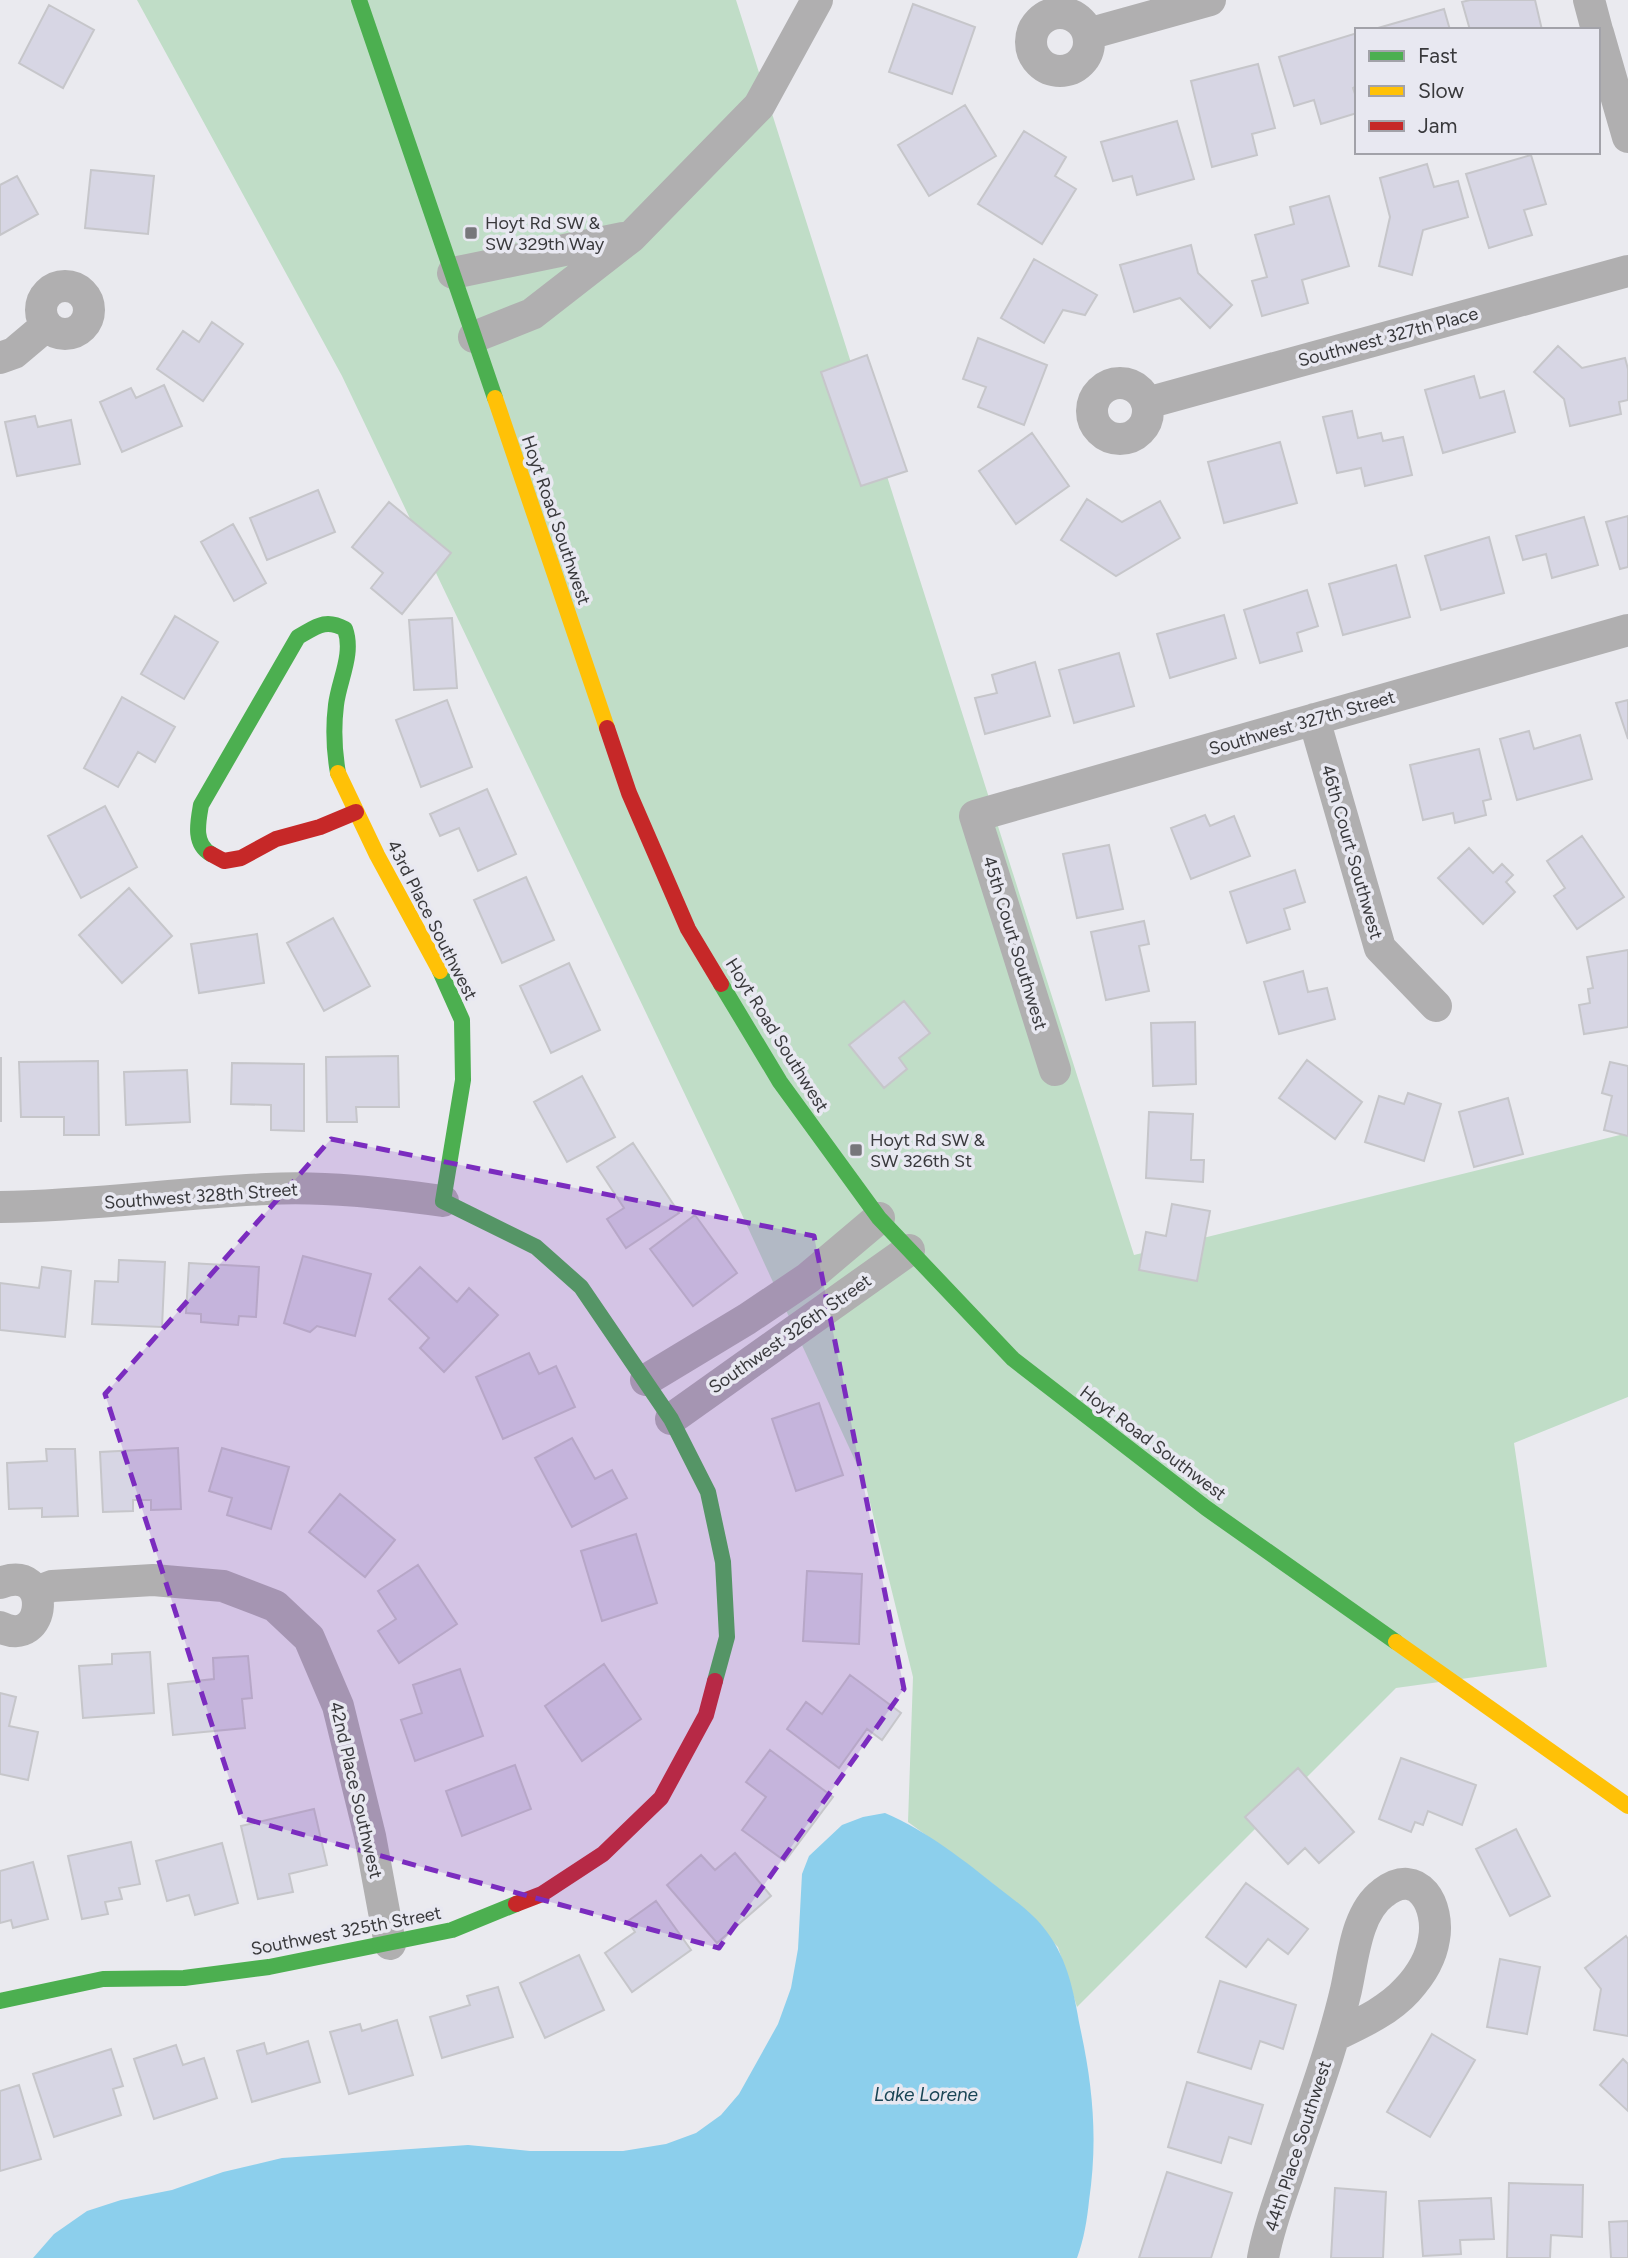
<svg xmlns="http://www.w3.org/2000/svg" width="1628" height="2258" font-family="Figtree,sans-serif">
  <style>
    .green { fill: #c0ddc7 }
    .water { fill: #8ccfec }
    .building { fill: #d7d6e4; stroke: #c6c6ca; stroke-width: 2 }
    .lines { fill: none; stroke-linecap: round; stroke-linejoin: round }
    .street { stroke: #b0afb0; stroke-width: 32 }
    .fast { stroke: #4caf50; stroke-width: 16 }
    .slow { stroke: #ffc107; stroke-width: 16 }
    .jam { stroke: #c62828; stroke-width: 16 }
    .marked { fill: #7b2cbf; fill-opacity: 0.2; stroke: #7b2cbf; stroke-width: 5; stroke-dasharray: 14 9; stroke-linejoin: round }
    .poi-dot { fill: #77777b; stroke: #e8e8f1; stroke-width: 2.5 }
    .labels { text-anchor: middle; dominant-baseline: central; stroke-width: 7; stroke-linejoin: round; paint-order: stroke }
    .poi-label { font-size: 18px; fill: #39393c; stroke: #e8e8f1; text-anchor: start }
    .street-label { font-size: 18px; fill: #39393c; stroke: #e8e8f1 }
    .water-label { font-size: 19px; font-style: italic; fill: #194454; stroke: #e8e8f1 }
  </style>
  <rect width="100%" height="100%" fill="#eaeaef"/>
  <path class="green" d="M 137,0 L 736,0 L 1134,1255 L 1628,1133 L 1628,1397 L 1514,1443 L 1547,1667 L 1396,1688 L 1077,2007 L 1058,1947 L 992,1883 L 908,1822 L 913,1677 L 865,1482 L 732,1193 L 342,376 Z"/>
  <path class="water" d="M 885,1813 C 927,1831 965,1861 1000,1889 C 1017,1902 1035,1915 1047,1932 C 1068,1960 1074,1993 1080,2027 C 1093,2087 1098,2139 1089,2201 C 1087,2220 1084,2239 1077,2258 L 33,2258 L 54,2234 L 87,2211 L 121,2200 L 172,2190 L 223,2172 L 282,2158 L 468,2145 L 530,2151 L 623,2151 L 666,2144 L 696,2133 L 721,2115 L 739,2094 L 778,2024 L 791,1988 L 798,1949 L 802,1874 L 809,1856 L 842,1825 L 863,1817 Z"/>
  <path class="building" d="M 1470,0 L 1535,0 L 1542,30 L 1470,30 L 1462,2 Z
    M 913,4 L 975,27 L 952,94 L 889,72 Z
    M 49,5 L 94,30 L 63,88 L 19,63 Z
    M 1444,9 L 1450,30 L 1371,30 Z
    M 1357,33 L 1357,86 L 1353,88 L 1357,100 L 1357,113 L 1321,124 L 1314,100 L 1294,106 L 1279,57 Z
    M 1258,64 L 1275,128 L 1252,134 L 1257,155 L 1212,167 L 1191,81 Z
    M 965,105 L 996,156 L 929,196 L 898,145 Z
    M 1177,121 L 1194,179 L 1137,195 L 1132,176 L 1113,181 L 1101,142 Z
    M 1024,131 L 1066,157 L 1055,176 L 1076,189 L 1042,244 L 978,204 Z
    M 1531,155 L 1546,204 L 1524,210 L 1532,235 L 1489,248 L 1466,174 Z
    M 1427,164 L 1434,187 L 1458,181 L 1468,217 L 1423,230 L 1412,275 L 1379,266 L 1390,217 L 1380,178 Z
    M 91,170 L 154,176 L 148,234 L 85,228 Z
    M 17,176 L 38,214 L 0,235 L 0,185 Z
    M 1329,196 L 1349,266 L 1302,280 L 1308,303 L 1262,316 L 1252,281 L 1267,277 L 1255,235 L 1294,224 L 1290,207 Z
    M 1191,245 L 1198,273 L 1232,305 L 1210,328 L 1180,298 L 1134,312 L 1120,265 Z
    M 1034,259 L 1097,295 L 1085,315 L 1063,310 L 1044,343 L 1001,318 Z
    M 212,322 L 243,344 L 203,401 L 157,369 L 183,331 L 199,342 Z
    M 978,338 L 1047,365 L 1024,425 L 978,407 L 986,387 L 963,379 Z
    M 1558,346 L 1582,368 L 1625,358 L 1628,369 L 1628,400 L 1619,402 L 1621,414 L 1570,426 L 1564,399 L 1534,372 Z
    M 867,355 L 907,471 L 861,486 L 821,372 Z
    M 1474,376 L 1480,398 L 1504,391 L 1515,432 L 1443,453 L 1425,390 Z
    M 164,385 L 182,426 L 122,452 L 100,402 L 131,388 L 136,398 Z
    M 1352,411 L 1358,438 L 1381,433 L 1383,441 L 1403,437 L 1412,475 L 1365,486 L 1361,468 L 1337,473 L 1323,417 Z
    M 35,416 L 38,427 L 71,420 L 80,464 L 17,476 L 5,422 Z
    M 1032,433 L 1069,486 L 1016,524 L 979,471 Z
    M 1280,442 L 1297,503 L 1224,523 L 1208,462 Z
    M 318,490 L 335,532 L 267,560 L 250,518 Z
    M 1087,499 L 1122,522 L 1160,501 L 1180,538 L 1116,576 L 1061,540 Z
    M 389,502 L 451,553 L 402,614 L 371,588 L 383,573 L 352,547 Z
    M 1628,516 L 1628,567 L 1620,569 L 1606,522 Z
    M 1584,517 L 1598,565 L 1552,578 L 1546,554 L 1523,560 L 1516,536 Z
    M 233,524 L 266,583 L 234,601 L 201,542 Z
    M 1489,537 L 1504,593 L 1441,610 L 1425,556 Z
    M 1396,565 L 1410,617 L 1343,635 L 1329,584 Z
    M 1307,590 L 1318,626 L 1297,633 L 1302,651 L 1260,663 L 1244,610 Z
    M 1224,615 L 1236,658 L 1170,678 L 1157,634 Z
    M 175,616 L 218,642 L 184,699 L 141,674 Z
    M 452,618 L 457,688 L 414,690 L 409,620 Z
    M 1119,653 L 1134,706 L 1074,723 L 1059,670 Z
    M 1035,662 L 1050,716 L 985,734 L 975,698 L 997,693 L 992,675 Z
    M 122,697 L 175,727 L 155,762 L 138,752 L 118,787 L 84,768 Z
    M 447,700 L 472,767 L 421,787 L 396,720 Z
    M 1628,700 L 1628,739 L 1616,703 Z
    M 1529,731 L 1534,749 L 1580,735 L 1592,779 L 1517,800 L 1500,739 Z
    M 1479,749 L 1491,799 L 1483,801 L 1486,815 L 1455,823 L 1453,813 L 1423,820 L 1410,765 Z
    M 487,789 L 516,854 L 478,871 L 459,828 L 440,836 L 430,814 Z
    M 105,806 L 137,867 L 81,898 L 48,836 Z
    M 1205,815 L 1210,826 L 1234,816 L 1250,856 L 1191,879 L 1171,828 Z
    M 1582,836 L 1624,897 L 1577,929 L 1554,896 L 1565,888 L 1547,861 Z
    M 1109,845 L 1123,909 L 1077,918 L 1063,854 Z
    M 1469,848 L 1493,873 L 1502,864 L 1513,875 L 1506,882 L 1515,892 L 1483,924 L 1438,878 Z
    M 1295,870 L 1305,902 L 1284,909 L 1290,929 L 1247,943 L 1230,892 Z
    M 526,877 L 554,940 L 502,963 L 474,900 Z
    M 129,888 L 172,936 L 122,983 L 79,935 Z
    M 333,918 L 370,986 L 324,1011 L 287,943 Z
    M 1144,921 L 1149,944 L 1139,946 L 1149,991 L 1106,1000 L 1091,932 Z
    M 257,934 L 264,983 L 199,993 L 191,944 Z
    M 1628,950 L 1628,1027 L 1584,1034 L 1579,1005 L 1590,1003 L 1588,989 L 1593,988 L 1587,957 Z
    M 569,963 L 600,1030 L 551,1053 L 520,986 Z
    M 1303,971 L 1308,992 L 1327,988 L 1335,1019 L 1279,1034 L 1264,982 Z
    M 904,1001 L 930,1033 L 899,1058 L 907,1069 L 884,1088 L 849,1045 Z
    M 1195,1022 L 1196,1084 L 1153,1086 L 1151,1023 Z
    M 398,1056 L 399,1107 L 356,1107 L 357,1122 L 327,1122 L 326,1057 Z
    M 0,1058 L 1,1058 L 1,1121 L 0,1121 Z
    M 1307,1060 L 1362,1102 L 1335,1139 L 1279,1098 Z
    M 98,1061 L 99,1135 L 64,1135 L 64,1117 L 21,1117 L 19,1062 Z
    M 1610,1062 L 1628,1066 L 1628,1136 L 1604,1130 L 1612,1096 L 1602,1093 Z
    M 232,1063 L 304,1064 L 304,1131 L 271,1130 L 271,1105 L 231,1104 Z
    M 187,1070 L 190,1122 L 126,1125 L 124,1072 Z
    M 582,1076 L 615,1137 L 567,1162 L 534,1102 Z
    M 1408,1093 L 1441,1104 L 1424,1161 L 1365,1142 L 1379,1096 L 1404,1104 Z
    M 1508,1098 L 1523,1154 L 1474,1167 L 1459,1112 Z
    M 1149,1112 L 1193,1114 L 1191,1160 L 1204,1160 L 1203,1182 L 1146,1178 Z
    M 633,1143 L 679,1213 L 626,1248 L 607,1219 L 624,1208 L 597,1167 Z
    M 1172,1204 L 1210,1211 L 1197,1281 L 1139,1270 L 1146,1232 L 1166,1236 Z
    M 695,1215 L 737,1273 L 693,1306 L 650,1249 Z
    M 303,1256 L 371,1274 L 355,1336 L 317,1326 L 310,1332 L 284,1323 Z
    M 119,1260 L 165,1262 L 162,1327 L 92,1324 L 95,1281 L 118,1282 Z
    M 189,1263 L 259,1267 L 256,1317 L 239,1316 L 238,1325 L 201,1322 L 201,1314 L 186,1313 Z
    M 42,1267 L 71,1271 L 65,1337 L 0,1330 L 0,1283 L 39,1288 Z
    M 420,1267 L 457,1302 L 469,1288 L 498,1315 L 444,1372 L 420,1348 L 429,1338 L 389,1299 Z
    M 529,1353 L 539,1374 L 556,1366 L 575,1407 L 503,1439 L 476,1377 Z
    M 819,1403 L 843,1475 L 796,1491 L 772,1419 Z
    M 572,1438 L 595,1479 L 612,1470 L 627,1498 L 572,1527 L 535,1458 Z
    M 178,1448 L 181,1509 L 151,1510 L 151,1500 L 133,1500 L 133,1511 L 103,1512 L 100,1452 Z
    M 222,1448 L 289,1467 L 271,1529 L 227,1515 L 232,1498 L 209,1491 Z
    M 46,1449 L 75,1449 L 78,1516 L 42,1517 L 42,1508 L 9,1509 L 7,1463 L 47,1461 Z
    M 340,1494 L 395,1540 L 365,1577 L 309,1532 Z
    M 636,1534 L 657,1603 L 602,1621 L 581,1551 Z
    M 418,1565 L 457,1624 L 399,1663 L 378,1631 L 396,1619 L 378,1591 Z
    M 807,1571 L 862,1574 L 859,1644 L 803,1641 Z
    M 150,1652 L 154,1713 L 83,1718 L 79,1666 L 112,1664 L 112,1654 Z
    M 248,1656 L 252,1698 L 242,1699 L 245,1728 L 173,1735 L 168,1684 L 214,1679 L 213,1658 Z
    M 604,1664 L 641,1719 L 582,1761 L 545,1706 Z
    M 460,1669 L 483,1736 L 415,1761 L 401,1720 L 422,1713 L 413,1685 Z
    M 850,1675 L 901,1713 L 882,1740 L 867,1729 L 839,1768 L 787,1729 L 806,1702 L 822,1714 Z
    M 0,1693 L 16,1697 L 9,1726 L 38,1732 L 28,1780 L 0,1774 Z
    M 770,1750 L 833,1797 L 785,1861 L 742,1830 L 766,1797 L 746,1782 Z
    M 1401,1758 L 1476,1785 L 1462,1825 L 1428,1811 L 1423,1825 L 1415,1822 L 1411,1832 L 1379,1819 Z
    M 515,1765 L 531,1809 L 462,1836 L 446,1791 Z
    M 1298,1768 L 1354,1832 L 1319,1863 L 1305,1848 L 1288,1864 L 1245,1817 Z
    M 314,1809 L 327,1865 L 289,1874 L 293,1892 L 258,1899 L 241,1826 Z
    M 1516,1829 L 1550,1896 L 1510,1916 L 1476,1849 Z
    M 131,1842 L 140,1884 L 119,1888 L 122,1899 L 105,1902 L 108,1914 L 82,1919 L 68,1856 Z
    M 222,1843 L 238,1903 L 195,1915 L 189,1895 L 167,1901 L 156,1861 Z
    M 735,1853 L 771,1896 L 717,1943 L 667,1885 L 701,1855 L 715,1870 Z
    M 33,1862 L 48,1919 L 13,1928 L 11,1920 L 0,1923 L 0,1871 Z
    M 1246,1883 L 1308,1929 L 1288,1954 L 1268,1939 L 1246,1967 L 1206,1937 Z
    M 656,1901 L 691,1950 L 632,1992 L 605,1953 L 635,1932 L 628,1921 Z
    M 1626,1936 L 1628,1939 L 1628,2036 L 1594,2030 L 1601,1989 L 1585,1968 Z
    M 579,1955 L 604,2010 L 545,2038 L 520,1983 Z
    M 1500,1959 L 1540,1967 L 1527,2034 L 1487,2027 Z
    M 1220,1981 L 1296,2005 L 1283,2049 L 1260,2041 L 1251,2069 L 1198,2052 Z
    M 498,1987 L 513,2037 L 442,2058 L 430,2017 L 470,2005 L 467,1996 Z
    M 397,2020 L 413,2075 L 349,2094 L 330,2032 L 360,2024 L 362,2031 Z
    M 1432,2034 L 1475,2060 L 1430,2137 L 1387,2112 Z
    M 308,2041 L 320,2082 L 252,2102 L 237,2051 L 264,2043 L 267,2054 Z
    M 176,2045 L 183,2065 L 204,2058 L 217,2098 L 154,2119 L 134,2059 Z
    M 111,2049 L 123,2086 L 113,2089 L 121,2115 L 54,2137 L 33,2074 Z
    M 1623,2059 L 1628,2064 L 1628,2111 L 1600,2085 Z
    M 1187,2082 L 1263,2105 L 1251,2144 L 1229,2137 L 1221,2163 L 1168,2147 Z
    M 19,2085 L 41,2159 L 0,2171 L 0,2091 Z
    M 1167,2172 L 1232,2193 L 1211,2258 L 1139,2258 Z
    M 1509,2183 L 1583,2185 L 1582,2237 L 1551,2235 L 1550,2258 L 1507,2258 Z
    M 1335,2188 L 1386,2192 L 1383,2258 L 1331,2258 Z
    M 1491,2198 L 1494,2239 L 1460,2240 L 1461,2254 L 1423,2256 L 1419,2201 Z
    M 1628,2221 L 1628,2258 L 1611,2258 L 1609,2222 Z"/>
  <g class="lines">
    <path class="street" d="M 1589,0 L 1597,30
      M1031 42a29 29 0 1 1 58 0a29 29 0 1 1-58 0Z
      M 1598,33 L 1628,137
      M 1088,34 L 1210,0
      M 453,273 L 623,238
      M41 310a24 24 0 1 1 48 0a24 24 0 1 1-48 0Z
      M 474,337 L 532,314 L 631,237 L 759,106 L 817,0
      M 0,358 L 14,353 L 46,326
      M1092 411a28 28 0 1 1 56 0a28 28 0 1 1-56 0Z
      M 1147,403 L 1628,271
      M 1314,719 L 1380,948 L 1436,1006
      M 1055,1070 L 975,816 L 1628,630
      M 0,1207 C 89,1206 178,1193 267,1189 C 326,1186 385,1193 443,1201
      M 646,1380 L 747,1319 L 808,1278 L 879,1218
      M 671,1419 L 909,1250
      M 0,1583 C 54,1562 47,1651 0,1627
      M 36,1592 L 52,1586 L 153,1580 L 223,1586 L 275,1606 L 309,1638 L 338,1706 L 370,1836 L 390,1944
      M 1263,2258 C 1268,2230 1278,2203 1287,2177 C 1307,2115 1331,2054 1346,1990 C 1353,1959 1356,1913 1383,1893 C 1419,1865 1440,1907 1434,1939 C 1431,1959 1420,1976 1407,1990 C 1388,2011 1361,2023 1336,2035"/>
    <path class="fast" d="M 359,0 L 495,398
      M 211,854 C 193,844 198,822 201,805 L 298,637 C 316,627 325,618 345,629 C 354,654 339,680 336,705 C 333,729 334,750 338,773
      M 440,971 L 462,1020 L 463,1080 L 443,1201 L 536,1247 L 581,1287 L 671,1419 L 708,1492 L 723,1562 L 727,1637 L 715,1681
      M 721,984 L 780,1082 L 879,1218 L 1013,1359 L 1206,1508 L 1396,1642
      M 0,2001 L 103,1979 L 184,1978 L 269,1967 L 452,1930 L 516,1904"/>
    <path class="slow" d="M 495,398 L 607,728
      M 338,773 L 377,855 L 440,971
      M 1396,1642 L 1628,1806"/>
    <path class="jam" d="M 607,728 L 629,793 L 688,929 L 721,984
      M 211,854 L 224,861 L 241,858 L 276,839 L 320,827 L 356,812
      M 516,1904 L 542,1894 L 603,1854 L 661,1798 L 706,1715 L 715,1681"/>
  </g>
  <path class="marked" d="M 331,1139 L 814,1236 L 904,1689 L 719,1948 L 242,1818 L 105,1394 Z"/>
  <g class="poi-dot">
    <rect x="464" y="226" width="14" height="14" rx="3.5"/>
    <rect x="849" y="1143" width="14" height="14" rx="3.5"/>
  </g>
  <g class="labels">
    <g class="poi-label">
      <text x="485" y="223">Hoyt Rd SW &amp;<tspan x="485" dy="21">SW 329th Way</tspan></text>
      <text x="870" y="1140">Hoyt Rd SW &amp;<tspan x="870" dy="21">SW 326th St</tspan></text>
    </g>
    <g class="street-label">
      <text transform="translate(1388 337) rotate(-15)">Southwest 327th Place</text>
      <text transform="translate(556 520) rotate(71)">Hoyt Road Southwest</text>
      <text transform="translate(1302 723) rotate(-16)">Southwest 327th Street</text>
      <text transform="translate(1352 852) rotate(74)">46th Court Southwest</text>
      <text transform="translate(432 920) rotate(63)">43rd Place Southwest</text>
      <text transform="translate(1015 943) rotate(73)">45th Court Southwest</text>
      <text transform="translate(777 1035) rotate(58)">Hoyt Road Southwest</text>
      <text transform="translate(201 1196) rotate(-4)">Southwest 328th Street</text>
      <text transform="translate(790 1334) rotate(-35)">Southwest 326th Street</text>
      <text transform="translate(1153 1443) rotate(37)">Hoyt Road Southwest</text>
      <text transform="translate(356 1790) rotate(77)">42nd Place Southwest</text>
      <text transform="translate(346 1931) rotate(-11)">Southwest 325th Street</text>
      <text transform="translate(1298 2146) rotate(-72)">44th Place Southwest</text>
    </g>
    <g class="water-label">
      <text x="926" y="2094">Lake Lorene</text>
    </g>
  </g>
  <rect x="1355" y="28" width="245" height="126" fill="#e8e8f1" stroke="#a2a2a9" stroke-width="2"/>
  <rect x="1369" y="51" width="35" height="10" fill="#4caf50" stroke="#a2a2a9" stroke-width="2"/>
  <text x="1418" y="63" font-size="21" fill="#39393c">Fast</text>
  <rect x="1369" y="86" width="35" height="10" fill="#ffc107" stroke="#a2a2a9" stroke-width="2"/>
  <text x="1418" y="98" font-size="21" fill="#39393c">Slow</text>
  <rect x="1369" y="121" width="35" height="10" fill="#c62828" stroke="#a2a2a9" stroke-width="2"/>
  <text x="1418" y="133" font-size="21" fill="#39393c">Jam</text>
</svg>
